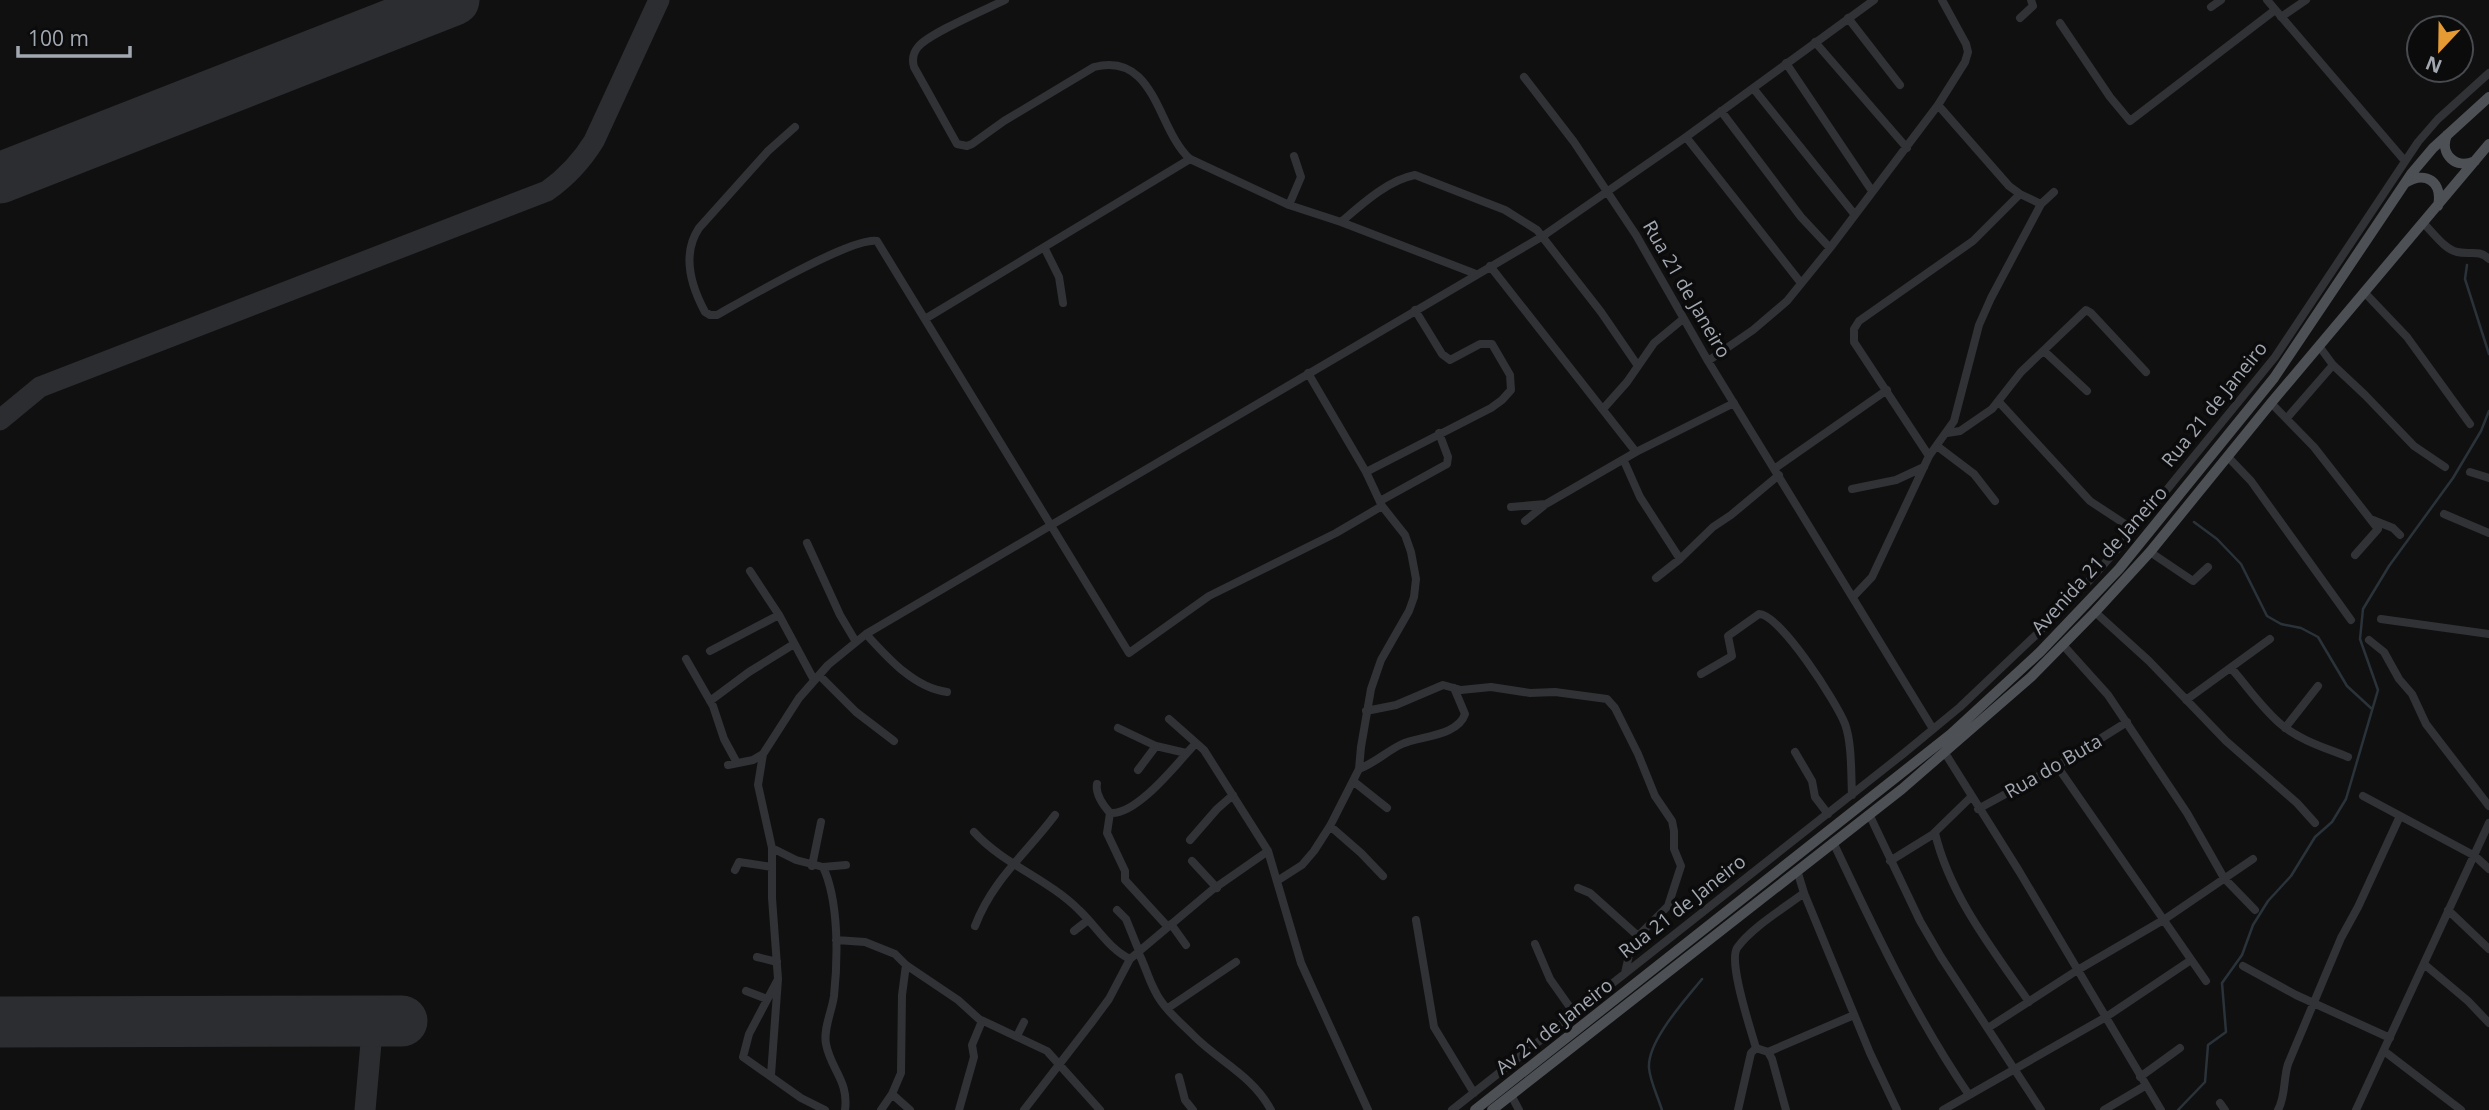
<svg xmlns="http://www.w3.org/2000/svg" width="2489" height="1110" font-family="'Open Sans',sans-serif">
  <style>
    .lines { fill: none; stroke-linecap: round; stroke-linejoin: round }
    .stream { stroke: #2a3339; stroke-width: 2.5 }
    .taxiway { stroke: #2c2d30; stroke-width: 21 }
    .runway { stroke: #2c2d30; stroke-width: 51 }
    .minor { stroke: #313236; stroke-width: 8 }
    .major { stroke: #4d5055; stroke-width: 10 }
    .labels { text-anchor: middle; dominant-baseline: central; stroke-width: 7; stroke-linejoin: round; paint-order: stroke }
    .street-label { font-size: 19px; fill: #a2a8b1; stroke: #0b0b0c }
  </style>
  <rect width="100%" height="100%" fill="#101011"/>
  <g class="lines">
    <path class="stream" d="M 2467,265 L 2465,279 L 2489,354
      M 2194,522 L 2217,539 L 2241,564 L 2267,616 L 2281,624 L 2301,628 L 2318,637 L 2347,686 L 2372,709
      M 1662,1110 C 1658,1097 1650,1081 1649,1068 C 1647,1041 1686,999 1702,979
      M 2178,1110 L 2205,1082 L 2208,1045 L 2226,1032 L 2222,983 L 2242,955 L 2253,925 L 2268,901 L 2291,876 L 2315,837 L 2332,822 L 2346,799 L 2378,690 L 2360,639 L 2363,609 L 2389,566 L 2453,478 L 2481,431 L 2489,411"/>
    <path class="taxiway" d="M 0,420 L 40,387 L 547,191 C 567,177 581,162 594,141 L 659,0
      M 365,1110 L 373,1021"/>
    <path class="runway" d="M 0,178 L 454,0
      M 0,1022 L 402,1021"/>
    <path class="minor" d="M 1005,0 C 987,9 929,33 918,47 C 913,53 912,60 914,67 L 957,144 L 967,146 L 972,144 L 1004,121 L 1094,67 C 1156,51 1157,130 1190,159 L 1289,205 L 1341,222 L 1476,274
      M 2267,0 L 2404,160
      M 2211,7 L 2221,0
      M 2281,17 L 2306,0
      M 1848,18 L 1900,85
      M 2020,18 L 2033,6 L 2031,0
      M 2060,23 L 2110,97 L 2130,121 L 2275,10
      M 1815,42 L 1907,148
      M 1786,63 L 1872,191
      M 1524,77 L 1574,142 L 1636,235 L 1708,361 L 1933,729
      M 1753,88 L 1855,215
      M 1938,105 L 2009,186 L 2020,194 L 2041,204
      M 1721,111 L 1801,217 L 1830,248
      M 795,127 L 768,151 L 699,228 C 681,255 691,286 705,312 L 710,315 L 717,315 C 744,300 851,237 877,241 L 1129,653 L 1209,596 L 1336,533 L 1382,506
      M 1686,137 L 1801,283
      M 1289,205 L 1301,177 L 1294,156
      M 1341,222 C 1362,204 1388,180 1415,175 L 1505,210 L 1537,230 L 1601,312 L 1638,366
      M 2423,223 C 2433,232 2444,249 2457,252 C 2470,255 2479,249 2489,259
      M 1044,247 L 1059,277 L 1063,303
      M 1490,266 L 1636,452
      M 2365,293 L 2407,337 L 2470,424
      M 925,319 L 1190,159
      M 2319,346 L 2333,365 L 2365,395 L 2414,446 L 2445,467
      M 2044,351 L 2087,391
      M 1708,361 L 1753,330 L 1787,301 L 1830,248 L 1938,105 L 1965,62 L 1968,52 L 1966,44 L 1942,0
      M 1999,402 L 2090,501 L 2134,530
      M 2271,403 L 2314,447 L 2378,529 L 2355,555
      M 1603,409 L 1627,382 L 1654,343 L 1683,319
      M 2287,418 L 2333,365
      M 1947,433 L 1960,431 L 1992,409 L 2021,372 L 2086,310 L 2091,313 L 2146,372
      M 1937,446 L 1974,474 L 1995,501
      M 1929,456 L 1854,342 L 1854,329 L 1859,321 L 1973,241 L 2020,194
      M 2228,457 L 2251,481 L 2351,620
      M 1624,461 L 1640,497 L 1680,559
      M 1774,469 L 1887,390
      M 1366,472 L 1491,408 L 1502,400 L 1511,390 L 1510,375 L 1492,344 L 1480,344 L 1450,360 L 1442,354 L 1415,310
      M 2470,472 L 2489,478
      M 1852,489 L 1896,480 L 1924,467
      M 1380,501 L 1447,464 L 1448,457 L 1439,433
      M 1511,507 L 1546,504
      M 2444,514 L 2489,533
      M 2373,520 L 2393,528 L 2400,535
      M 1525,521 L 1546,504 L 1636,452 L 1734,403
      M 807,543 L 840,615 L 856,642
      M 2150,552 L 2193,581 L 2208,567
      M 750,571 L 779,615 L 814,680
      M 1656,578 L 1680,559 L 1713,527 L 1731,515 L 1779,475
      M 1853,597 L 1872,577 L 1929,456 L 1954,421 L 1979,325 L 1991,298 L 2041,204 L 2054,192
      M 2095,612 L 2149,661 L 2226,741 L 2297,803 L 2315,823
      M 2381,619 L 2489,634
      M 866,634 C 887,657 914,688 947,692
      M 2369,640 L 2384,652 L 2399,679 L 2412,694 L 2426,724 L 2489,806
      M 2063,645 L 2108,695 L 2187,813 L 2224,878 L 2255,910
      M 710,651 L 779,615
      M 686,659 L 713,706 L 724,739 L 737,763
      M 2231,668 C 2248,687 2263,710 2283,726 C 2302,741 2326,748 2348,757
      M 1701,674 L 1732,656 L 1728,636 L 1759,614 C 1780,614 1837,703 1845,724 C 1852,743 1851,774 1852,795
      M 819,675 L 856,712 L 894,741
      M 2186,700 L 2270,639
      M 710,701 L 749,672 L 794,644
      M 1366,711 L 1396,705 L 1443,685 L 1461,690 L 1491,687 L 1530,693 L 1555,692 L 1607,699 L 1615,708 L 1638,754 L 1655,796 L 1672,821 L 1674,831 L 1674,849 L 1681,866 L 1668,906 L 1638,936 L 1631,946 L 1625,973
      M 1169,719 L 1204,750 L 1268,851 L 1301,963 L 1368,1110
      M 1118,728 L 1156,746 L 1186,753
      M 2285,728 L 2318,686
      M 1795,752 L 1812,781 L 1815,797 L 1828,814
      M 1945,753 L 2019,871 L 2161,1110
      M 763,754 L 758,785 L 772,848 L 796,860 L 823,867 C 839,901 838,958 834,996 C 832,1011 823,1029 826,1044 C 831,1070 849,1081 845,1110
      M 728,765 L 753,760 L 763,754 L 799,698 L 828,665 L 866,634 L 1543,236 L 1686,137 L 1874,0
      M 2057,766 L 2206,981
      M 1359,769 C 1375,763 1387,751 1402,744 C 1420,736 1458,736 1465,714 L 1454,688
      M 1138,770 L 1156,746
      M 1353,781 L 1387,808
      M 1097,784 C 1095,794 1103,805 1110,813 C 1137,816 1179,761 1196,743
      M 2363,796 L 2475,856 L 2489,869
      M 1978,809 L 2057,766 L 2127,722
      M 1110,813 L 1107,833 L 1125,871 L 1125,880 L 1168,927
      M 1869,814 L 1920,921 L 1941,957 L 2041,1110
      M 1330,826 L 1361,853 L 1383,876
      M 974,832 C 1003,864 1048,879 1079,910 C 1097,927 1108,948 1130,959
      M 1935,833 C 1950,896 1993,950 2029,1002
      M 1190,840 L 1217,809 L 1233,795
      M 1833,842 C 1874,929 1915,1016 1969,1095
      M 1192,861 L 1217,888
      M 1890,861 L 1932,835 L 1971,797
      M 812,866 L 821,822
      M 823,867 L 846,865
      M 735,870 L 739,862 L 772,867
      M 1797,870 L 1804,893 L 1870,1053 L 1897,1110
      M 1277,881 L 1302,865 L 1314,851 L 1330,826 L 1359,769 L 1361,747 L 1371,689 L 1381,660 L 1409,611 L 1414,597 L 1416,579 L 1411,552 L 1405,535 L 1382,506 L 1366,472 L 1308,373
      M 1578,888 L 1590,893 L 1638,936
      M 1117,910 L 1126,919 L 1139,951
      M 2448,910 L 2489,949
      M 1416,920 L 1434,1027 L 1474,1093
      M 1171,924 L 1186,945
      M 975,926 C 993,879 1026,854 1055,815
      M 1074,931 L 1088,920
      M 836,940 L 865,942 L 895,954 L 906,965 L 958,1000 L 979,1019 L 1047,1051 L 1100,1110
      M 1535,944 L 1550,979 L 1574,1013
      M 1138,952 C 1145,965 1148,978 1155,991 C 1163,1008 1181,1023 1194,1036 C 1220,1062 1253,1076 1271,1110
      M 757,957 L 777,962
      M 2424,964 L 2468,1001 L 2489,1023
      M 2243,966 L 2296,995 L 2390,1038
      M 777,981 L 749,1034 L 743,1057 L 801,1098 L 825,1110
      M 746,991 L 767,999
      M 1168,1008 L 1236,962
      M 1988,1028 L 2076,971 L 2165,919 L 2253,859
      M 1017,1036 L 1024,1022
      M 2384,1051 L 2461,1110
      M 1768,1052 L 1854,1015
      M 771,1075 L 778,979 L 772,898 L 772,848
      M 1179,1077 L 1185,1100 L 1193,1110
      M 2140,1077 L 2180,1048
      M 892,1094 L 910,1110
      M 1511,1095 L 1519,1110
      M 2220,1103 L 2225,1110
      M 881,1110 L 892,1094 L 901,1073 L 902,995 L 906,965
      M 959,1110 L 974,1057 L 972,1045 L 982,1021
      M 1024,1110 L 1092,1022 L 1109,999 L 1130,959 L 1212,890 L 1268,851
      M 1452,1110 L 1903,754 L 1960,707 L 2038,633 L 2089,581 L 2134,530 L 2275,357 L 2418,142 L 2438,119 L 2489,73
      M 1738,1110 L 1751,1053 L 1756,1048
      M 1786,1110 L 1772,1059 L 1768,1052 L 1756,1048 C 1751,1030 1728,963 1737,948 C 1751,928 1784,908 1804,893
      M 1943,1110 L 2106,1017 L 2191,960
      M 2104,1110 L 2145,1086
      M 2278,1110 C 2286,1095 2283,1080 2288,1064 L 2341,938 L 2358,907 L 2400,816
      M 2356,1110 L 2489,823"/>
    <path class="major" d="M 2447,135 C 2439,154 2456,170 2475,161
      M 2405,183 C 2426,170 2443,182 2438,206
      M 1475,1110 L 1951,734 L 2040,652 L 2119,569 L 2274,378 L 2411,174 L 2433,148 L 2489,97
      M 1492,1110 L 1902,789 L 2031,677 L 2095,612 L 2150,552 L 2271,403 L 2489,144"/>
  </g>
  <g class="labels">
    <g class="street-label">
      <text transform="translate(1687 289) rotate(60)">Rua 21 de Janeiro</text>
      <text transform="translate(2214 404) rotate(-51)">Rua 21 de Janeiro</text>
      <text transform="translate(2099 560) rotate(-48)">Avenida 21 de Janeiro</text>
      <text transform="translate(2053 766) rotate(-30)">Rua do Buta</text>
      <text transform="translate(1682 906) rotate(-38)">Rua 21 de Janeiro</text>
      <text transform="translate(1554 1026) rotate(-38)">Av 21 de Janeiro</text>
    </g>
  </g>
  <g transform="translate(2440 49) rotate(202)"><circle r="33" fill="#0b0b0c" stroke="#474a4e" stroke-width="2"/>
  <path d="M0-5L12 26L0 18L-12 26Z" fill="#e59a34"/>
  <text y="-10" font-size="19" font-weight="bold" text-anchor="middle" fill="#a2a8b1">N</text>
  </g>
  <path d="M18 46v10h112v-10" fill="none" stroke="#a2a8b1" stroke-width="3.5"/>
  <text x="28" y="46" font-size="21" fill="#a2a8b1" stroke="#0b0b0c" stroke-width="5" paint-order="stroke">100 m</text>
</svg>
